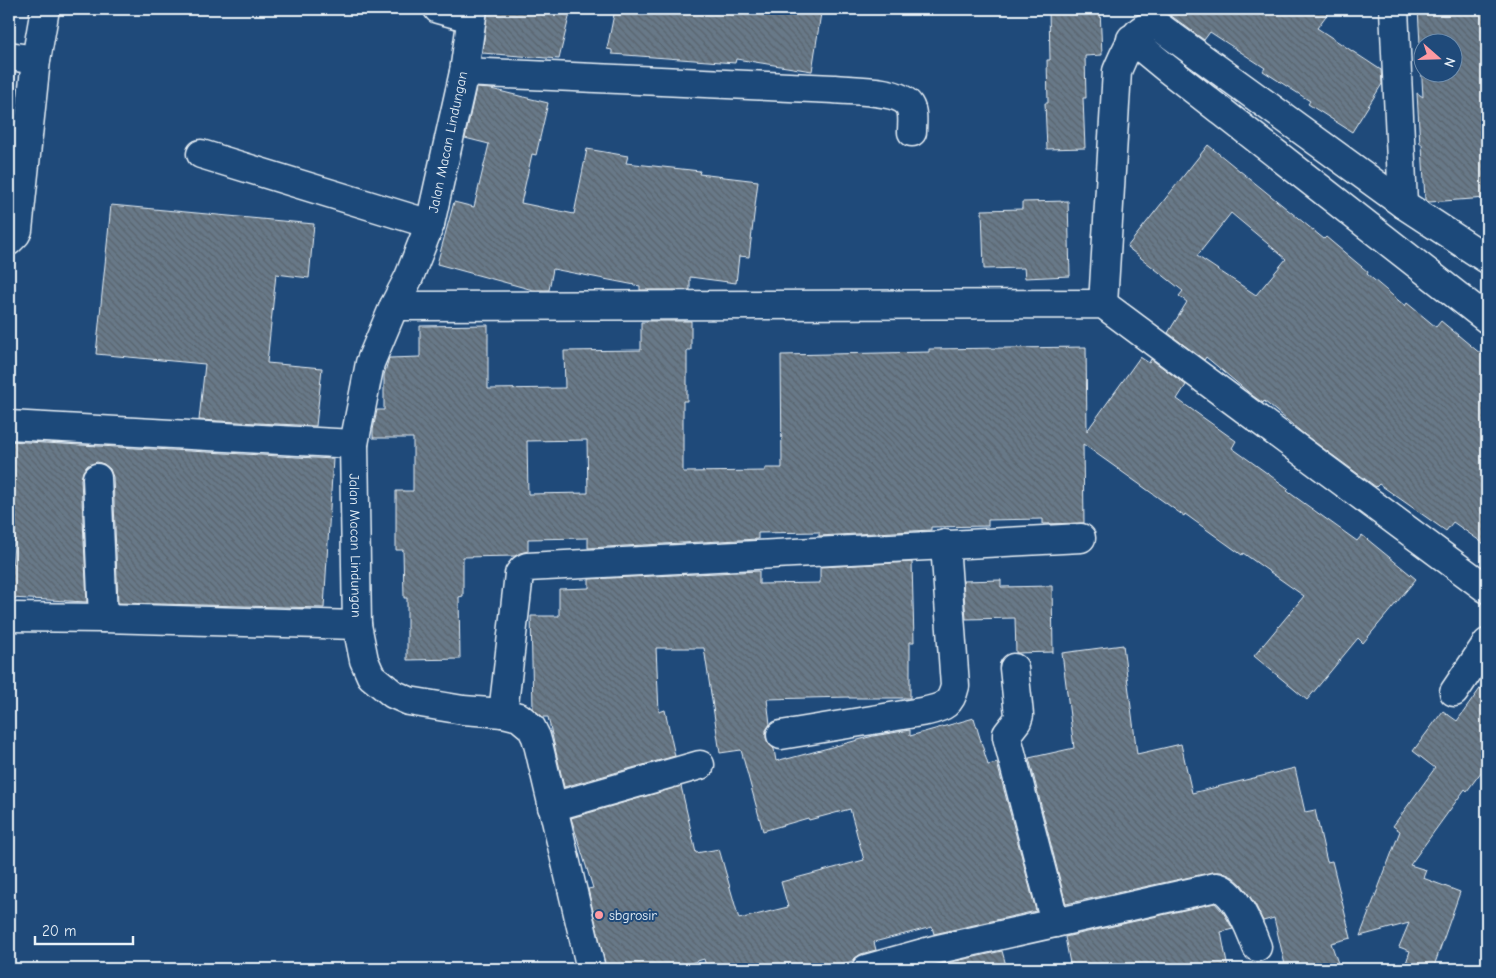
<svg xmlns="http://www.w3.org/2000/svg" width="1496" height="978" font-family="'Comic Neue',sans-serif">
  <style>
    .building { fill: url(#building-back-hatch); stroke: #e8f1f8; fill-rule: evenodd }
    .lines { fill: none; stroke-linecap: round; stroke-linejoin: round }
    .minor-casing { stroke: #e8f1f8; stroke-width: 31 }
    .minor { stroke: #1f4a7a; stroke-width: 28 }
    .poi-dot { fill: #ff9aa2; stroke: #1f4a7a; stroke-width: 2 }
    .labels { text-anchor: middle; dominant-baseline: central; stroke-width: 4; stroke-linejoin: round; paint-order: stroke }
    .street-label { font-size: 14px; fill: #e8f1f8; stroke: #1f4a7a }
    .poi-label { font-size: 14px; fill: #e8f1f8; stroke: #1f4a7a; text-anchor: start }
  </style>
  <defs>
    <pattern id="building-back-hatch" width="6" height="6" patternUnits="userSpaceOnUse" patternTransform="scale(1.25)"><rect width="6" height="6" fill="#687988"/><path d="M-1 5l2 2M0 0l6 6M5-1l2 2" fill="none" stroke="#59636c"/></pattern>
  </defs>
  <rect width="100%" height="100%" fill="#1f4a7a"/>
  <filter id="ink" filterUnits="userSpaceOnUse"><feTurbulence type="fractalNoise" baseFrequency=".02" numOctaves="2"/><feDisplacementMap in="SourceGraphic" scale="10" xChannelSelector="R" yChannelSelector="G"/><feConvolveMatrix kernelMatrix="1 2 1 2 8 2 1 2 1" color-interpolation-filters="sRGB"/></filter>
  <g filter="url(#ink)">
    <path class="building" d="M 488,9 L 571,9 L 559,59 L 482,53 Z
      M 615,9 L 797,9 L 821,13 L 812,71 L 736,59 L 735,63 L 612,54 L 612,50 L 607,49 Z
      M 1049,9 L 1100,9 L 1102,55 L 1085,56 L 1086,98 L 1083,98 L 1085,148 L 1047,149 L 1045,103 L 1048,103 L 1047,60 L 1050,60 Z
      M 1155,9 L 1331,9 L 1317,28 L 1381,70 L 1382,84 L 1352,132 L 1308,104 L 1310,101 L 1263,71 L 1265,68 L 1210,32 L 1204,40 L 1170,15 Z
      M 1418,9 L 1487,9 L 1487,198 L 1429,202 L 1425,200 L 1422,144 L 1420,144 L 1417,93 L 1423,97 ZM 1424,42 L 1454,42 L 1454,72 L 1424,72 Z
      M 476,88 L 491,89 L 548,103 L 536,155 L 532,154 L 521,203 L 574,214 L 587,149 L 628,156 L 626,163 L 700,171 L 699,174 L 758,181 L 749,257 L 739,256 L 736,283 L 690,277 L 690,290 L 640,290 L 640,286 L 553,269 L 549,290 L 533,290 L 437,264 L 454,202 L 474,207 L 489,144 L 465,138 Z
      M 1208,145 L 1324,239 L 1326,237 L 1368,272 L 1367,274 L 1405,306 L 1407,303 L 1436,327 L 1441,321 L 1487,359 L 1487,546 L 1453,522 L 1446,531 L 1379,484 L 1376,487 L 1305,435 L 1264,401 L 1263,403 L 1253,396 L 1206,357 L 1204,360 L 1168,333 L 1187,302 L 1179,296 L 1183,291 L 1127,247 ZM 1231,213 L 1286,259 L 1256,295 L 1197,256 Z
      M 1068,201 L 1070,276 L 1025,278 L 1024,268 L 984,269 L 982,210 L 1022,209 L 1022,202 Z
      M 111,205 L 314,224 L 309,278 L 276,274 L 267,363 L 322,368 L 316,426 L 199,420 L 205,364 L 96,354 Z
      M 647,321 L 691,321 L 691,350 L 687,350 L 687,401 L 683,401 L 683,472 L 765,471 L 765,468 L 782,468 L 781,355 L 929,352 L 929,349 L 1086,347 L 1087,431 L 1140,357 L 1149,363 L 1151,359 L 1186,385 L 1177,399 L 1236,441 L 1232,448 L 1289,489 L 1287,491 L 1357,541 L 1362,535 L 1416,579 L 1363,643 L 1358,638 L 1307,700 L 1254,656 L 1304,596 L 1243,553 L 1242,555 L 1185,514 L 1184,516 L 1083,444 L 1084,523 L 1043,524 L 1043,519 L 988,520 L 988,526 L 931,527 L 931,530 L 819,536 L 819,532 L 758,533 L 758,539 L 588,548 L 588,538 L 528,539 L 528,551 L 520,553 L 515,556 L 463,557 L 463,596 L 459,597 L 460,659 L 407,660 L 407,598 L 404,598 L 403,550 L 396,550 L 396,491 L 413,491 L 413,438 L 373,438 L 373,430 L 377,410 L 384,410 L 384,375 L 389,358 L 420,357 L 420,326 L 488,325 L 488,389 L 565,388 L 564,351 L 641,350 L 641,322 L 647,322 ZM 587,440 L 588,493 L 528,494 L 527,441 Z
      M 9,441 L 333,459 L 324,608 L 118,603 L 113,477 L 110,469 L 104,464 L 97,462 L 88,465 L 83,471 L 81,479 L 87,602 L 10,598 L 16,517 L 9,517 Z
      M 912,562 L 914,642 L 910,642 L 910,698 L 849,698 L 849,697 L 767,699 L 770,724 L 766,730 L 766,738 L 769,744 L 774,749 L 776,761 L 787,758 L 787,759 L 873,736 L 910,730 L 910,736 L 974,718 L 988,765 L 997,763 L 1036,911 L 934,934 L 932,927 L 874,942 L 876,950 L 861,954 L 855,958 L 853,961 L 823,969 L 707,969 L 704,959 L 671,969 L 606,969 L 588,889 L 593,888 L 571,818 L 681,786 L 696,853 L 719,849 L 739,919 L 788,907 L 781,882 L 864,860 L 850,809 L 809,820 L 808,818 L 763,831 L 741,750 L 720,753 L 704,648 L 656,648 L 659,712 L 665,710 L 675,756 L 564,787 L 548,717 L 543,717 L 533,709 L 531,616 L 559,616 L 559,589 L 589,588 L 589,579 L 759,571 L 759,584 L 820,583 L 820,567 Z
      M 1001,580 L 1001,587 L 1052,586 L 1053,652 L 1016,653 L 1015,618 L 966,619 L 963,581 Z
      M 1123,645 L 1137,754 L 1181,744 L 1192,793 L 1295,768 L 1305,812 L 1315,810 L 1327,862 L 1332,861 L 1351,938 L 1331,943 L 1340,969 L 1286,969 L 1274,918 L 1263,921 L 1255,904 L 1242,885 L 1233,877 L 1221,872 L 1213,872 L 1066,904 L 1029,758 L 1074,748 L 1062,653 Z
      M 1487,679 L 1487,764 L 1467,791 L 1465,789 L 1410,865 L 1426,870 L 1423,878 L 1460,892 L 1433,969 L 1404,969 L 1410,951 L 1399,947 L 1409,923 L 1360,936 L 1400,831 L 1393,826 L 1435,768 L 1413,751 L 1443,711 L 1457,721 Z
      M 1215,903 L 1223,912 L 1233,929 L 1221,932 L 1228,969 L 1071,969 L 1065,937 Z
      M 1002,951 L 1007,969 L 943,969 L 942,964 Z"/>
    <g class="lines">
      <g class="minor-casing">
        <g id="minor">
          <path d="M 438,9 L 471,18"/>
          <path id="s1" d="M 473,9 L 464,72 L 430,224 L 409,277 L 394,306 L 370,363 L 354,444 L 357,625 L 364,660 L 371,676 L 393,694 L 409,701 L 463,710 L 503,713 L 519,717 L 531,727 L 536,737 L 539,748 L 591,969"/>
          <path d="M 1394,9 L 1403,204"/>
          <path d="M 1131,39 L 1165,67 L 1487,319"/>
          <path d="M 9,56 L 36,60"/>
          <path d="M 464,72 L 834,89 C 852,91 898,89 909,105 C 914,113 912,123 912,132"/>
          <path d="M 201,154 L 430,224"/>
          <path d="M 9,241 L 16,234 L 18,230 L 36,60 L 45,9"/>
          <path d="M 1103,304 L 1117,71 C 1124,55 1137,17 1161,28 L 1403,204 L 1487,259"/>
          <path d="M 394,306 L 1103,304 L 1487,589"/>
          <path d="M 9,425 L 354,444"/>
          <path d="M 97,478 L 103,618"/>
          <path d="M 9,617 L 103,618 L 357,625"/>
          <path d="M 1014,668 L 1019,715 L 1017,721 L 1007,734 L 1007,737 L 1055,923"/>
          <path d="M 1454,692 L 1487,643"/>
          <path d="M 503,713 L 519,574 L 523,569 L 527,567 L 1081,538"/>
          <path d="M 781,735 L 927,711 C 944,707 951,704 955,686 L 945,544"/>
          <path d="M 552,807 L 700,765"/>
          <path d="M 866,969 L 934,950 L 1216,887 C 1235,889 1251,931 1257,947"/>
        </g>
      </g>
      <use href="#minor" class="minor"/>
    </g>
  </g>
  <circle class="poi-dot" cx="599" cy="915" r="5"/>
  <g class="labels">
    <g class="street-label">
      <text transform="translate(448 142) rotate(-78)">Jalan Macan Lindungan</text>
      <text stroke="none"><textPath href="#s1" startOffset="555">Jalan Macan Lindungan</textPath></text>
    </g>
    <g class="poi-label">
      <text x="609" y="915">sbgrosir</text>
    </g>
  </g>
  <rect width="1496" height="978" fill="none" stroke="#1f4a7a" stroke-width="30"/>
  <rect x="15" y="15" width="1466" height="948" fill="none" stroke="#e8f1f8" stroke-width="2" filter="url(#ink)"/>
  <g transform="translate(1438 58) rotate(110)"><circle r="24" fill="#1f4a7a" stroke="#6f8dac"/>
  <path d="M0-4L9 19L0 12L-9 19Z" fill="#ff9aa2"/>
  <text y="-8" font-size="14" font-weight="bold" text-anchor="middle" fill="#e8f1f8">N</text>
  </g>
  <path d="M35 936v8h98v-8" fill="none" stroke="#e8f1f8" stroke-width="2.5"/>
  <text x="42" y="936" font-size="15" fill="#e8f1f8" stroke="#1f4a7a" stroke-width="4" paint-order="stroke">20 m</text>
</svg>
